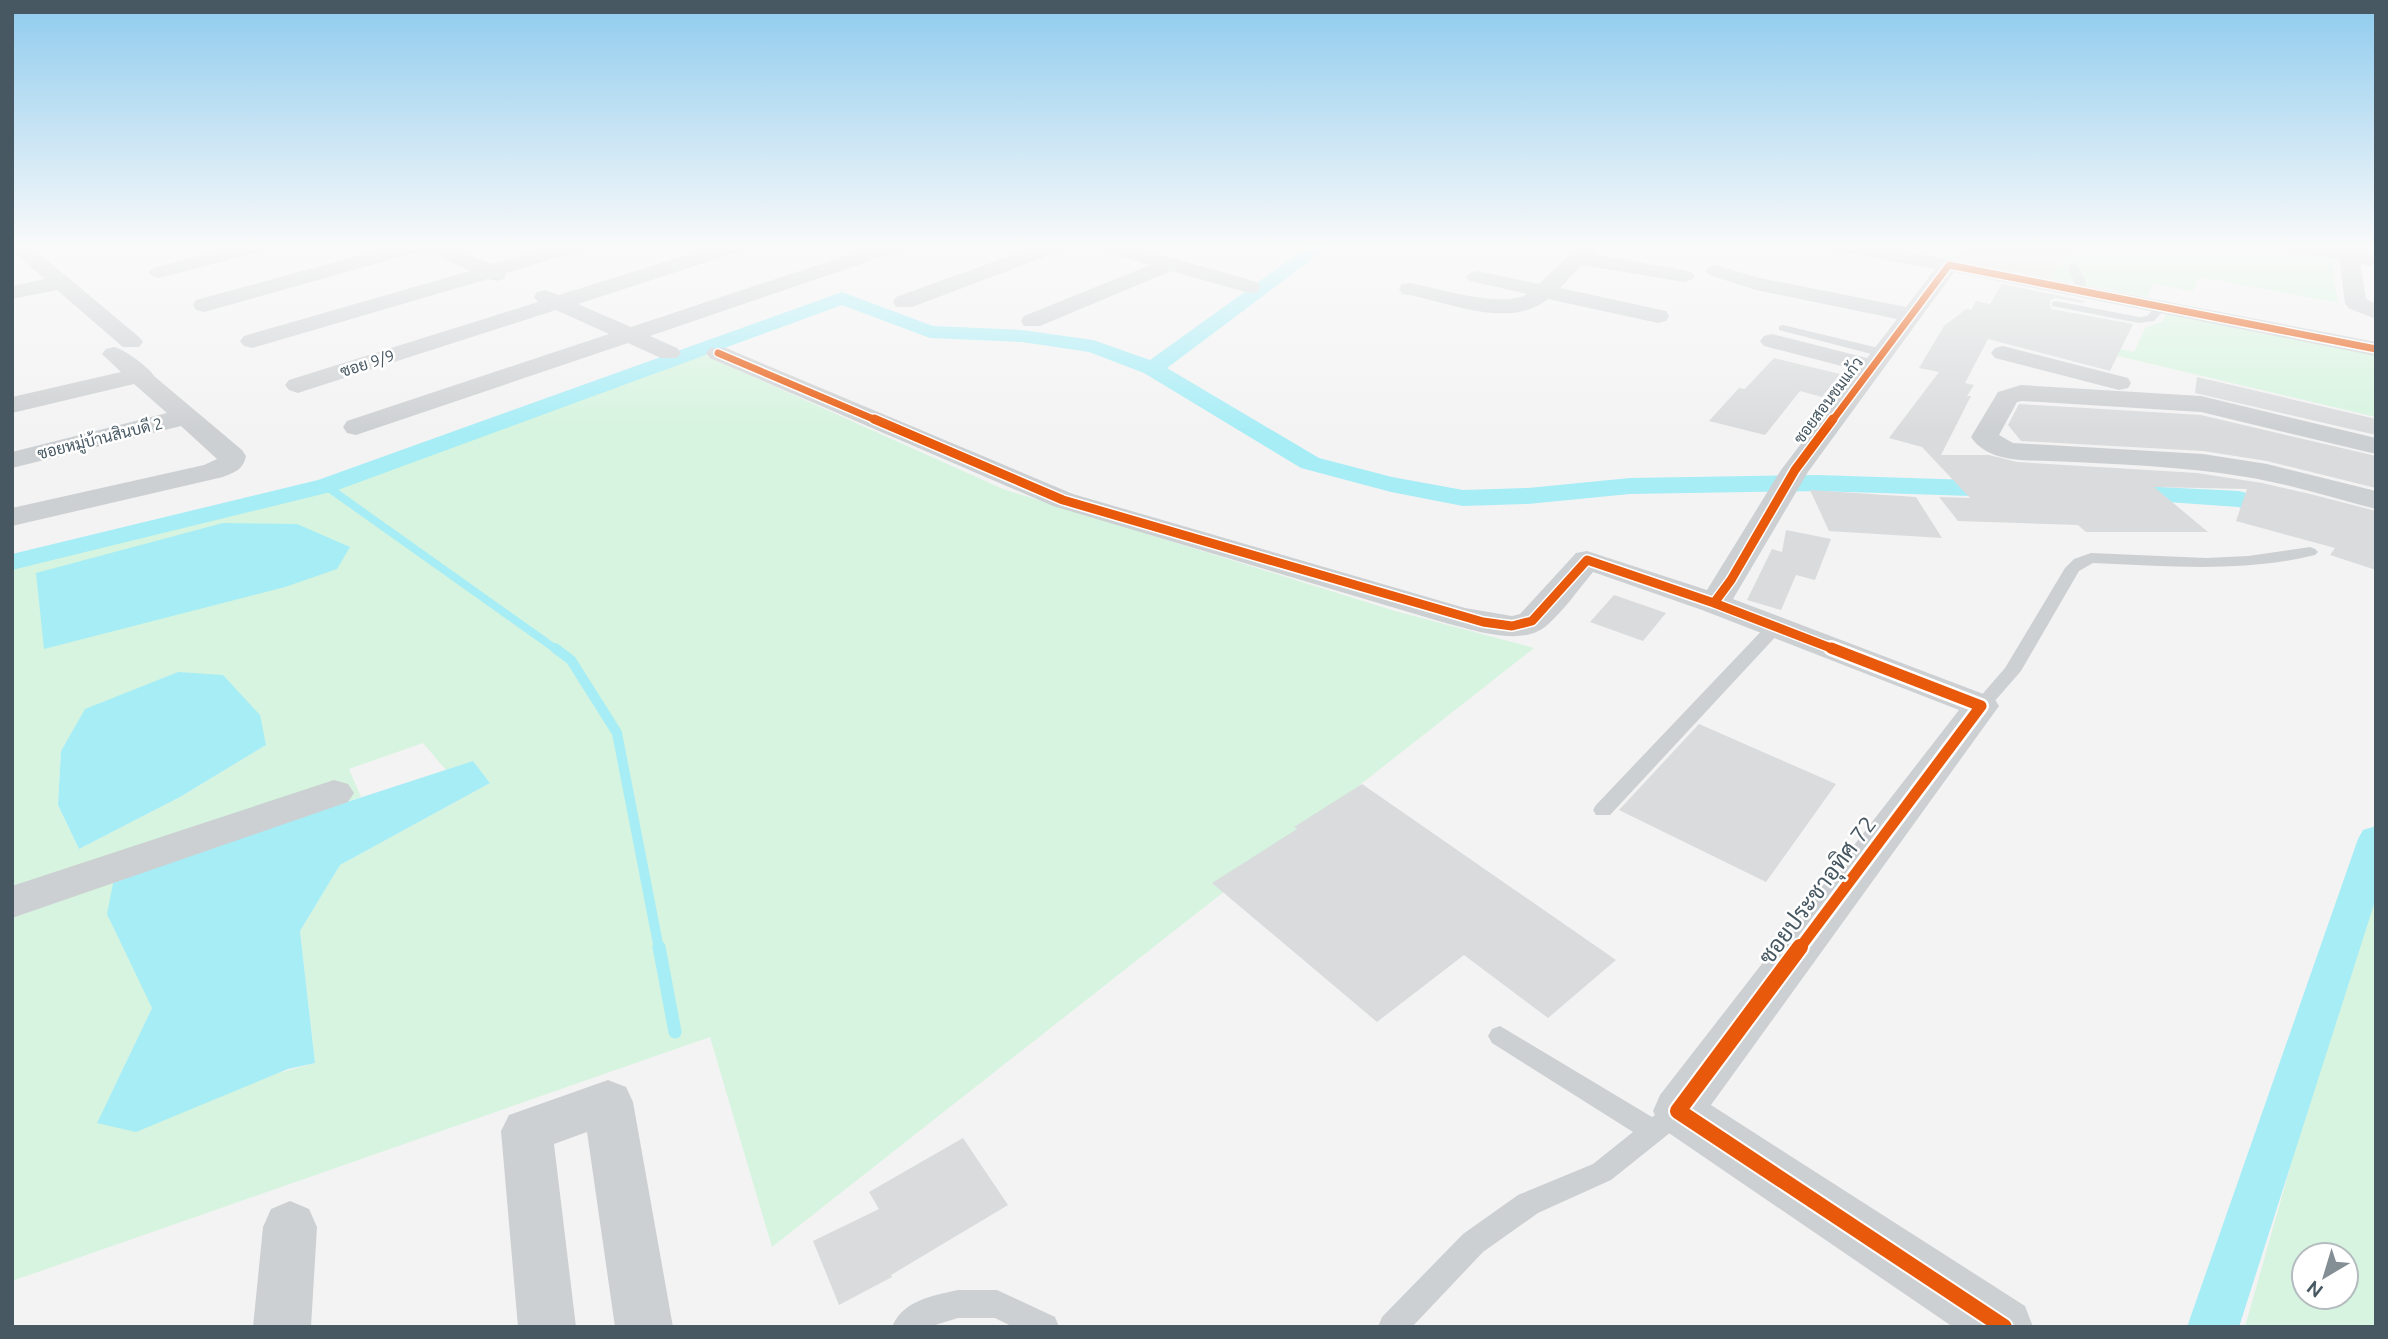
<svg xmlns="http://www.w3.org/2000/svg" width="2388" height="1339" font-family="Ubuntu,Sarabun,sans-serif">
  <style>
    .commercial { fill: #e8e5e1 }
    .green { fill: #d6f4df; fill-rule: evenodd }
    .water { fill: #a7edf6 }
    .lines { fill: none; stroke-linecap: round; stroke-linejoin: round }
    .stream-far2 { stroke: #a7edf6; stroke-width: 8 }
    .stream-far1 { stroke: #a7edf6; stroke-width: 10 }
    .stream { stroke: #a7edf6; stroke-width: 13 }
    .canal { fill: #a7edf6; fill-rule: evenodd }
    .building { fill: #d9dbdc }
    .lane { fill: #cdd0d2; fill-rule: evenodd }
    .street { fill: #cdd0d2; fill-rule: evenodd }
    .secondary { fill: #cdd1d4; fill-rule: evenodd }
    .cycleway-far3-casing { stroke: #fff; stroke-width: 10 }
    .cycleway-far2-casing { stroke: #fff; stroke-width: 12 }
    .cycleway-far1-casing { stroke: #fff; stroke-width: 16 }
    .cycleway-casing { stroke: #fff; stroke-width: 20 }
    .cycleway-far3 { stroke: #e8590c; stroke-width: 7 }
    .cycleway-far2 { stroke: #e8590c; stroke-width: 9 }
    .cycleway-far1 { stroke: #e8590c; stroke-width: 11 }
    .cycleway { stroke: #e8590c; stroke-width: 16 }
    .labels { text-anchor: middle; dominant-baseline: central; stroke-width: 5; stroke-linejoin: round; paint-order: stroke }
    .far-street-label { font-size: 16px; fill: #475862; stroke: #fff }
    .near-street-label { font-size: 23px; fill: #475862; stroke: #fff }
  </style>
  <rect width="100%" height="100%" fill="#f4f3f3"/>
  <path class="commercial" d="M 1968,245 L 2072,245 L 2070,253 L 2050,278 L 1957,262 Z"/>
  <path class="green" d="M 1866,245 L 1968,245 L 1957,262 Z
    M 2072,245 L 2274,245 L 2332,256 L 2335,262 L 2333,280 L 2339,303 L 2199,277 L 2193,292 L 2154,283 L 2147,297 L 2050,278 L 2070,253 Z
    M 2167,312 L 2376,353 L 2376,417 L 2059,342 L 2064,337 L 2134,352 L 2145,328 L 2162,322 Z
    M 700,353 L 1003,489 L 1395,611 L 1534,648 L 772,1247 L 710,1037 L 12,1281 L 12,558 L 339,477 L 346,484 ZM 178,672 L 266,745 L 180,797 L 79,849 L 58,805 L 61,751 L 85,710 ZM 423,743 L 446,770 L 473,761 L 490,783 L 340,865 L 300,931 L 315,1063 L 97,1123 L 152,1008 L 114,879 L 361,797 L 349,769 Z
    M 2376,863 L 2376,1327 L 2245,1327 ZM 2304,1255 L 2346,1255 L 2346,1297 L 2304,1297 Z"/>
  <path class="water" d="M 223,523 L 297,524 L 350,547 L 337,569 L 285,587 L 44,649 L 36,573 Z
    M 178,672 L 223,675 L 260,715 L 266,745 L 180,797 L 79,849 L 58,805 L 61,751 L 85,709 Z
    M 473,761 L 490,783 L 340,865 L 300,931 L 315,1063 L 288,1069 L 136,1132 L 97,1123 L 152,1008 L 107,914 L 114,878 Z"/>
  <g class="lines">
    <path class="stream-far2" d="M 326,486 L 557,650"/>
    <path class="stream-far1" d="M 555,648 L 571,660 L 617,733 L 659,949"/>
    <path class="stream" d="M 659,947 L 675,1032"/>
    <path class="canal" d="M 1310,245 L 1331,245 L 1167,368 L 1319,458 L 1392,477 L 1463,490 L 1528,488 L 1630,478 L 1817,475 L 2002,481 L 2011,484 L 2015,489 L 2011,494 L 2002,497 L 1817,491 L 1630,494 L 1528,504 L 1463,506 L 1391,492 L 1301,468 L 1144,373 L 1089,352 L 1022,342 L 930,338 L 842,305 L 335,491 L 12,570 L 12,554 L 318,480 L 842,292 L 933,326 L 1022,330 L 1093,340 L 1150,360 Z
      M 2120,485 L 2239,491 L 2292,505 L 2296,511 L 2292,517 L 2283,519 L 2238,507 L 2111,498 L 2107,493 L 2111,488 Z
      M 2376,826 L 2376,898 L 2239,1327 L 2187,1327 L 2358,839 L 2363,830 Z"/>
  </g>
  <path class="building" d="M 2002,284 L 2085,301 L 2083,303 L 2055,298 L 2050,300 L 2051,309 L 2133,324 L 2110,371 L 1988,339 L 1965,383 L 1974,385 L 1967,396 L 1971,396 L 1941,455 L 1989,455 L 2017,462 L 2197,473 L 2262,483 L 2310,494 L 2376,511 L 2376,570 L 2330,555 L 2335,548 L 2236,521 L 2247,489 L 2154,487 L 2208,532 L 2086,532 L 2078,525 L 1958,521 L 1939,497 L 1970,498 L 1922,447 L 1889,438 L 1939,372 L 1919,368 L 1944,326 L 1966,309 L 1971,310 L 1976,301 L 1990,304 Z
    M 1774,358 L 1840,374 L 1822,397 L 1800,391 L 1765,435 L 1709,421 L 1739,388 L 1745,389 Z
    M 2197,377 L 2376,419 L 2376,435 L 2195,393 Z
    M 2019,404 L 2201,415 L 2376,456 L 2376,488 L 2267,461 L 2203,451 L 2021,441 L 2008,425 Z
    M 1810,490 L 1916,497 L 1942,538 L 1829,531 Z
    M 1786,530 L 1831,539 L 1815,580 L 1796,575 L 1781,610 L 1747,600 L 1772,549 L 1782,552 Z
    M 1614,595 L 1666,613 L 1643,641 L 1590,622 Z
    M 1699,724 L 1836,784 L 1766,882 L 1619,810 Z
    M 1362,784 L 1616,960 L 1548,1018 L 1464,955 L 1377,1022 L 1212,883 L 1297,829 L 1294,827 Z
    M 963,1138 L 1008,1205 L 891,1275 L 892,1277 L 839,1305 L 813,1241 L 879,1209 L 869,1192 Z"/>
  <g class="lines">
    <path class="lane" d="M 2073,263 C 2081,266 2088,284 2086,292 L 2077,290 L 2068,266 Z
      M 2056,301 L 2139,317 L 2147,316 L 2158,304 L 2168,306 L 2154,321 L 2139,323 L 2052,306 L 2052,302 Z
      M 1783,325 L 1887,350 L 1889,353 L 1883,357 L 1779,330 L 1779,326 Z
      M 2310,547 L 2315,549 L 2318,552 L 2315,555 C 2243,573 2167,566 2093,563 L 2079,571 L 2021,671 L 1987,710 L 1981,712 L 1972,706 L 2005,668 L 2065,568 L 2074,559 L 2091,553 L 2206,558 L 2248,556 Z
      M 1775,622 L 1781,623 L 1783,627 L 1781,631 L 1610,815 L 1596,815 L 1593,810 L 1596,805 L 1769,623 Z
      M 1500,1026 L 1652,1117 L 1677,1101 L 1686,1104 L 1690,1112 L 1686,1120 L 1611,1180 L 1538,1213 L 1483,1252 L 1412,1327 L 1378,1327 L 1382,1317 L 1463,1234 L 1518,1195 L 1593,1164 L 1633,1132 L 1492,1043 L 1488,1036 L 1492,1029 Z
      M 958,1290 L 997,1290 L 1055,1317 L 1059,1327 L 1013,1327 L 995,1318 L 958,1318 L 929,1327 L 892,1327 C 903,1300 932,1296 958,1290 Z"/>
    <path class="street" d="M 12,245 L 29,245 L 139,337 L 143,342 L 139,347 L 123,347 L 57,290 L 12,299 L 12,286 L 45,279 L 12,251 Z
      M 241,245 L 275,245 L 272,249 L 159,278 L 152,276 L 148,272 L 152,268 Z
      M 398,245 L 447,245 L 491,264 L 558,245 L 590,245 L 587,249 L 506,273 L 504,279 L 497,281 L 488,279 L 252,348 L 244,346 L 240,341 L 244,336 L 470,271 L 425,250 L 204,312 L 196,310 L 193,305 L 196,300 Z
      M 719,245 L 750,245 L 747,249 L 578,304 L 631,327 L 878,245 L 908,245 L 905,249 L 650,336 L 677,348 L 681,353 L 677,358 L 661,358 L 628,343 L 356,435 L 347,433 L 343,427 L 347,421 L 609,334 L 556,310 L 307,390 L 298,393 L 289,390 L 285,385 L 289,380 L 538,302 L 534,297 L 537,292 L 545,290 L 559,295 Z
      M 1040,245 L 1069,245 L 1066,249 L 912,307 L 896,307 L 893,302 L 896,297 Z
      M 1095,245 L 1127,245 L 1257,282 L 1260,287 L 1257,292 L 1249,293 L 1171,271 L 1040,326 L 1024,326 L 1021,321 L 1024,316 L 1150,265 L 1098,249 Z
      M 1579,245 L 1600,245 L 1592,254 L 1684,270 L 1691,272 L 1695,276 L 1691,280 L 1684,282 L 1582,265 L 1560,288 L 1666,311 L 1669,316 L 1666,321 L 1658,323 L 1548,299 C 1512,329 1451,304 1410,295 L 1402,294 L 1399,289 L 1402,284 L 1410,283 C 1437,288 1504,309 1527,294 L 1470,281 L 1466,277 L 1470,273 L 1477,271 L 1539,284 Z
      M 1828,245 L 1872,245 L 2376,342 L 2376,356 L 1954,272 L 1808,472 L 1733,599 L 1994,698 L 1999,706 L 1711,1105 L 2025,1306 L 2033,1327 L 1953,1327 L 1660,1127 L 1653,1111 L 1660,1095 L 1959,710 L 1702,610 L 1593,572 C 1578,590 1563,612 1545,627 C 1520,647 1470,629 1442,622 L 1053,506 L 710,358 L 706,353 L 710,348 L 726,348 L 1073,494 L 1465,608 L 1512,616 L 1520,614 L 1576,553 L 1587,551 L 1707,590 L 1781,470 L 1857,370 L 1764,346 L 1760,341 L 1764,336 L 1772,334 L 1867,358 L 1897,319 L 1756,290 L 1709,275 L 1706,271 L 1709,267 L 1716,265 L 1760,278 L 1906,307 L 1935,269 L 1838,251 L 1831,249 Z
      M 2349,249 L 2356,251 L 2359,255 L 2366,299 L 2376,304 L 2376,319 L 2348,308 L 2345,303 L 2339,255 L 2342,251 Z
      M 2003,346 L 2128,378 L 2131,383 L 2128,388 L 2119,390 L 1995,358 L 1991,353 L 1995,348 Z
      M 114,347 C 124,349 150,368 154,376 L 242,450 L 246,456 C 243,470 235,472 223,477 L 12,526 L 12,508 L 204,465 L 217,459 L 181,426 L 12,468 L 12,452 L 167,413 L 134,384 L 12,413 L 12,397 L 121,372 L 102,354 L 106,349 Z
      M 2021,385 L 2201,396 L 2376,438 L 2376,454 L 2201,412 L 2022,401 L 2017,402 L 1999,435 L 2013,443 L 2203,454 L 2267,464 L 2376,491 L 2376,509 C 2332,498 2290,484 2246,477 C 2181,466 2115,464 2049,461 C 2022,460 1988,462 1971,437 L 1998,392 Z
      M 334,780 L 348,784 L 354,793 L 348,802 L 12,918 L 12,886 Z
      M 608,1080 L 626,1087 L 633,1102 L 673,1327 L 615,1327 L 587,1132 L 554,1144 L 576,1327 L 518,1327 L 501,1131 L 509,1115 Z
      M 290,1201 L 309,1209 L 317,1227 L 311,1327 L 253,1327 L 263,1227 L 271,1209 Z"/>
    <path class="secondary" d="M 2288,245 L 2334,245 L 2376,253 L 2376,267 L 2299,252 L 2291,250 Z"/>
    <g class="cycleway-far3-casing">
      <path id="cycleway-far3" d="M 718,353 L 878,421
        M 1832,421 L 1949,265 L 2376,349"/>
    </g>
    <g class="cycleway-far2-casing">
      <path id="cycleway-far2" d="M 874,419 L 1063,500 L 1483,622 L 1512,626 L 1532,621 L 1587,560 L 1714,603
        M 1833,419 L 1795,470 L 1731,580 L 1714,603 L 1836,650"/>
    </g>
    <g class="cycleway-far1-casing">
      <path id="cycleway-far1" d="M 1799,949 L 1981,706 L 1831,648"/>
    </g>
    <g class="cycleway-casing">
      <path id="cycleway" d="M 1800,947 L 1678,1111 L 2004,1327"/>
    </g>
    <use href="#cycleway-far3" class="cycleway-far3"/>
    <use href="#cycleway-far2" class="cycleway-far2"/>
    <use href="#cycleway-far1" class="cycleway-far1"/>
    <use href="#cycleway" class="cycleway"/>
  </g>
  <linearGradient id="sky" x2="0" y2="1"><stop stop-color="#8ecbee"/><stop offset="0.57" stop-color="#fafafa"/><stop offset="1" stop-color="#fafafa" stop-opacity="0"/></linearGradient>
  <rect width="2388" height="432" fill="url(#sky)"/>
  <g class="labels">
    <g class="far-street-label">
      <text transform="translate(367 363) rotate(-18)">ซอย 9/9</text>
      <text transform="translate(1828 400) rotate(-53)">ซอยสอนชมแก้ว</text>
      <text transform="translate(100 438) rotate(-14)">ซอยหมู่บ้านสินบดี 2</text>
    </g>
    <g class="near-street-label">
      <text transform="translate(1817 890) rotate(-53)">ซอยประชาอุทิศ 72</text>
    </g>
  </g>
  <rect width="2388" height="1339" fill="none" stroke="#475862" stroke-width="28"/>
  <g transform="translate(2325 1276) rotate(218)"><circle r="33" fill="#ffffff" stroke="#b5bcc0" stroke-width="2"/>
  <path d="M0-5L12 26L0 18L-12 26Z" fill="#848e95"/>
  <text y="-10" font-size="19" font-weight="bold" text-anchor="middle" fill="#475862">N</text>
  </g>
</svg>
